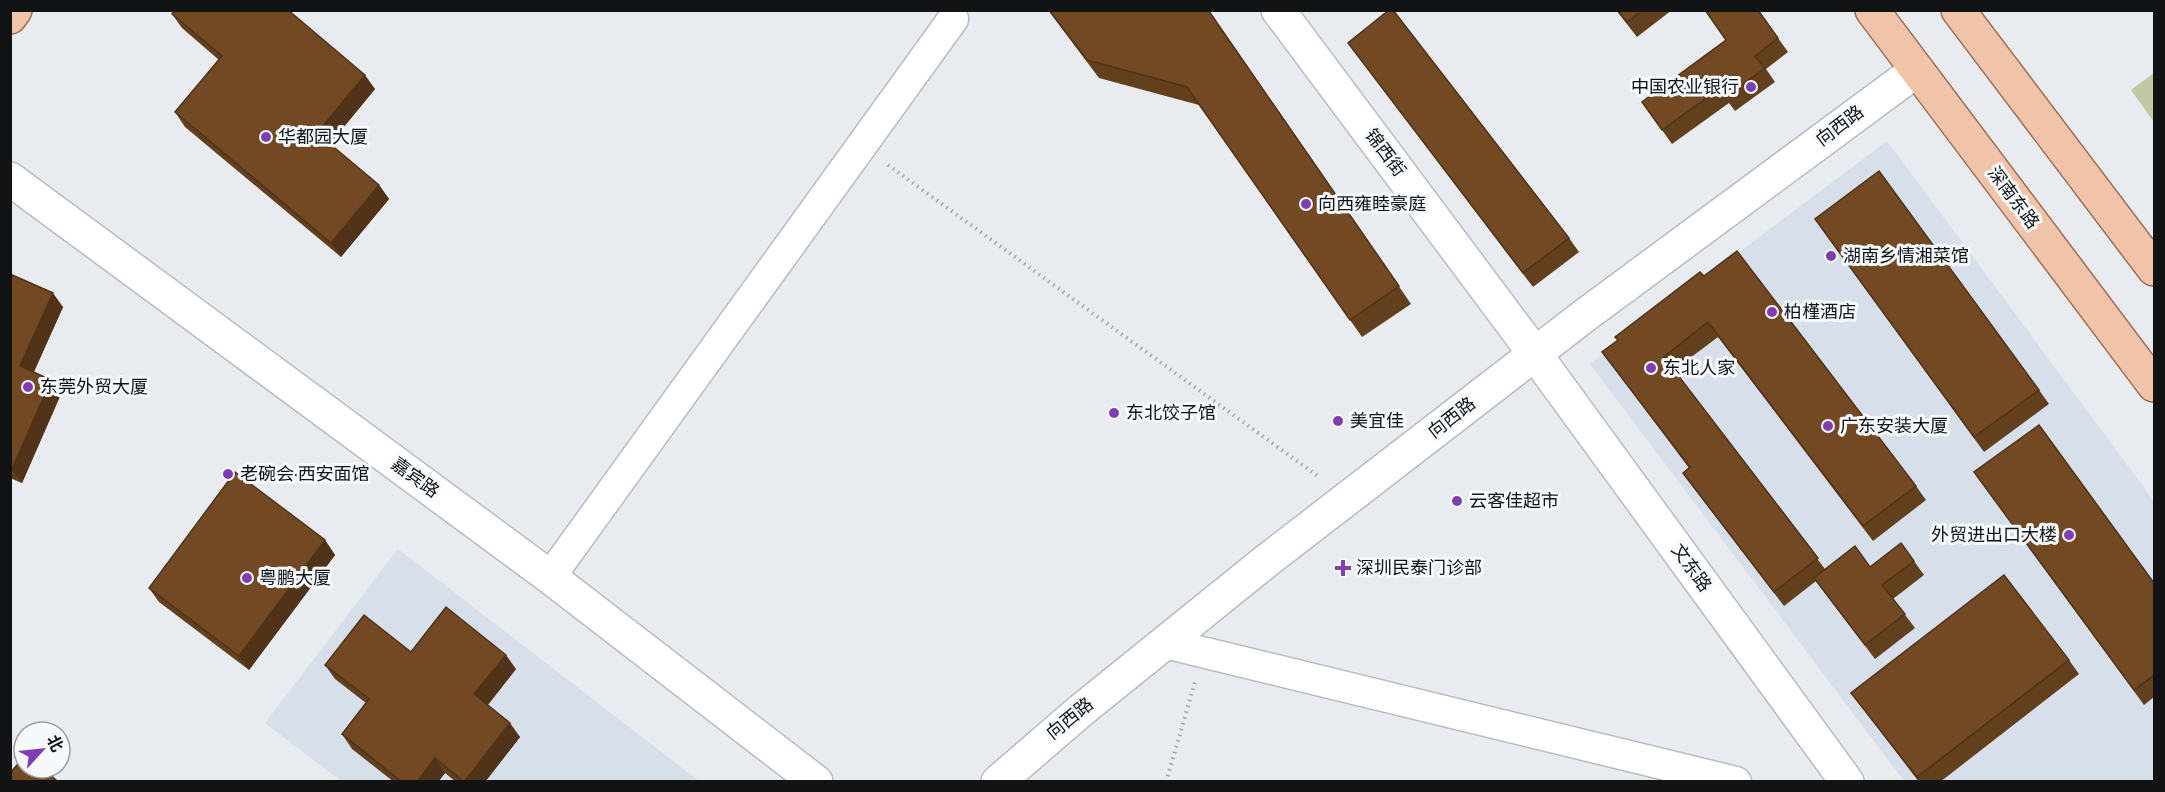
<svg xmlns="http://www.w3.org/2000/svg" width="2165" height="792" font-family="'Sofia Sans Condensed','Noto Sans SC',sans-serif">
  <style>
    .built { fill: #d7e0ea }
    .green { fill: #c0c9a1 }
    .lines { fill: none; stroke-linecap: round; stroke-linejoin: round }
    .pedestrian-casing { stroke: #b8bcbf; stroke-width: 33 }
    .minor-casing { stroke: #b8bcbf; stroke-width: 36 }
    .primary-casing { stroke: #9d6d50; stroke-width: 36 }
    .path { stroke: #a3a5a8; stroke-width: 4; stroke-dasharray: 1.5 4.5; stroke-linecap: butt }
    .pedestrian { stroke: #fff; stroke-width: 30 }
    .minor { stroke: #fff; stroke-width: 33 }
    .primary { stroke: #f1c4a9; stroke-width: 33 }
    .wall { fill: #623f1d }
    .shaded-wall { fill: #503318 }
    .building { fill: #724922; stroke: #503318; stroke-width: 1.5 }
    .poi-dot { fill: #803cb0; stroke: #f5f9fc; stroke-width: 2 }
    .labels { text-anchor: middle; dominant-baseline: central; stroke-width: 6; stroke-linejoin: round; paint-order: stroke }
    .poi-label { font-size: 18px; fill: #121314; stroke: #f5f9fc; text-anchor: start }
    .street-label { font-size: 18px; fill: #121314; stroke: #f5f9fc }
  </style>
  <rect width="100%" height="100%" fill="#e8ebef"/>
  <path class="built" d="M 1887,141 L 2154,501 L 2154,781 L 1904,781 L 1590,364 Z
    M 398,549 L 699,781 L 341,781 L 265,723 Z"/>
  <path class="green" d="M 2154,73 L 2154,122 L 2131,90 Z"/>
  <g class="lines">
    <g class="pedestrian-casing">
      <path id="pedestrian" d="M 550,577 L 953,19
        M 1165,643 L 1736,782"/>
    </g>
    <g class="minor-casing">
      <path id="minor" d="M 1278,10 L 1535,354 L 1847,782
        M 10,179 L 550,577 L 816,782
        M 998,782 L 1079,712 L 1265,562 L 1584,316 L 1917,70"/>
    </g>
    <g class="primary-casing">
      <path id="primary" d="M 1872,10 L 2154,385
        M 1958,10 L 2154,269
        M 10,17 L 15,10"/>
    </g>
    <path class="path" d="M 888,165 L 1319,477
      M 1166,782 L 1195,682"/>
    <use href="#pedestrian" class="pedestrian"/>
    <use href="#minor" class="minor"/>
    <use href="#primary" class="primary"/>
  </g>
  <path class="wall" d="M 1048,10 L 1209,10 L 1411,304 L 1362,337 L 1199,105 L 1099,78 Z
    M 1616,10 L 1672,10 L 1637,37 Z
    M 172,14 L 375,89 L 330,144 L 379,185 L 389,199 L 341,257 L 185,127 L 175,112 L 219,60 L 182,28 Z
    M 1778,38 L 1788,52 L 1766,69 L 1775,82 L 1735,111 L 1729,103 L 1672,144 L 1642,102 L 1726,40 Z
    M 1348,43 L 1569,238 L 1579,252 L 1533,287 Z
    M 1825,233 L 2039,390 L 2049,404 L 1984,452 Z
    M 10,274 L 63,307 L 34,372 L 61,394 L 22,483 L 10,478 Z
    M 1704,276 L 1916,486 L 1926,500 L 1873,541 L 1718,337 L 1674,370 L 1825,569 L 1870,567 L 1901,543 L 1924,575 L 1893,599 L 1915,628 L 1875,659 L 1816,581 L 1784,606 L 1693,487 L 1683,473 L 1689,468 L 1602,352 Z
    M 1984,486 L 2154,583 L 2154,697 L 2144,705 Z
    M 325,540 L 335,555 L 249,670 L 159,602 L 149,588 Z
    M 411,652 L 516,669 L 488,705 L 520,737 L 485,782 L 456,782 L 445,773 L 438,782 L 394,782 L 352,749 L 342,734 L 366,703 L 335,679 L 325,665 Z
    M 2069,660 L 2079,674 L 1940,782 L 1919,782 L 1851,693 Z"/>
  <path class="shaded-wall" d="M 365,75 L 375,89 L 327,147 L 317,133 Z
    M 379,185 L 389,199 L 341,257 L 331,243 Z
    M 53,293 L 63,307 L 30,380 L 20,366 Z
    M 51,380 L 61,394 L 22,483 L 12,469 Z
    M 325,540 L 335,555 L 249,670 L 239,656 Z
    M 506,655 L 516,669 L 484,709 L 474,694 Z
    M 510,723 L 520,737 L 485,782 L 464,782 Z
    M 435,758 L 445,773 L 438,782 L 417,782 Z"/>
  <path class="building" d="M 175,10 L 288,10 L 365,75 L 317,133 L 379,185 L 331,243 L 175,112 L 222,56 L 172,14 Z
    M 1049,10 L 1208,10 L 1399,286 L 1350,320 L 1187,87 L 1087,60 Z
    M 1389,10 L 1393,10 L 1569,238 L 1523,273 L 1348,43 Z
    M 1617,10 L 1643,10 L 1627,22 Z
    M 1705,10 L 1758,10 L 1778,38 L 1755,56 L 1765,68 L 1725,97 L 1719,89 L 1662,130 L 1642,102 L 1726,40 Z
    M 1879,171 L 2039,390 L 1974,437 L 1815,219 Z
    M 1737,251 L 1916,486 L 1863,526 L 1708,322 L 1664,357 L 1818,558 L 1774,592 L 1683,473 L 1690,467 L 1602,352 L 1618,340 L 1615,337 L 1700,272 L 1704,276 Z
    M 10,274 L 53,293 L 20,366 L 51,380 L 12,469 L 10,468 Z
    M 2039,425 L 2154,583 L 2154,675 L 2134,690 L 1974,472 Z
    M 235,472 L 325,540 L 239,656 L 149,588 Z
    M 1901,543 L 1914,561 L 1882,585 L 1905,614 L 1865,645 L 1814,578 L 1855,546 L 1870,567 Z
    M 2004,575 L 2069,660 L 1917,777 L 1851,693 Z
    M 446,607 L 506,655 L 474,694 L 510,723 L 464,782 L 435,758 L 417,782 L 402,782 L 342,734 L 369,699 L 325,665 L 364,615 L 411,652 Z
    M 24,757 L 24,768 L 43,768 L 58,782 L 10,782 L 10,773 Z"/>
  <g class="poi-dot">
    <circle cx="1751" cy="87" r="6"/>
    <circle cx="266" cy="137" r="6"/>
    <circle cx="1306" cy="204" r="6"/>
    <circle cx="1831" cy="256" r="6"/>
    <circle cx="1772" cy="312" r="6"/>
    <circle cx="1651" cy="368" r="6"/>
    <circle cx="28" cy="387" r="6"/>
    <circle cx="1114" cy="413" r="6"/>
    <circle cx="1338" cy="421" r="6"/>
    <circle cx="1828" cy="426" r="6"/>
    <circle cx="228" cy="474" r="6"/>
    <circle cx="1457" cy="501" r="6"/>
    <circle cx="2069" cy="535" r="6"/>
    <path d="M1340 559h6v6h6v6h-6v6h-6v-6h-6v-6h6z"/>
    <circle cx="247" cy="578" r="6"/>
  </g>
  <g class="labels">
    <g class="poi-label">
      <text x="1739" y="87" text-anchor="end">中国农业银行</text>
      <text x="278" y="137">华都园大厦</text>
      <text x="1318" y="204">向西雍睦豪庭</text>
      <text x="1843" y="256">湖南乡情湘菜馆</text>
      <text x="1784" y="312">柏槿酒店</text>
      <text x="1663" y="368">东北人家</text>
      <text x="40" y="387">东莞外贸大厦</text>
      <text x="1126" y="413">东北饺子馆</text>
      <text x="1350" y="421">美宜佳</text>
      <text x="1840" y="426">广东安装大厦</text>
      <text x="240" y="474">老碗会·西安面馆</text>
      <text x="1469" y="501">云客佳超市</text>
      <text x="2057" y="535" text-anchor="end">外贸进出口大楼</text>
      <text x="1356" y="568">深圳民泰门诊部</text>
      <text x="259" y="578">粤鹏大厦</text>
    </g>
    <g class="street-label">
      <text transform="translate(1840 126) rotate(-37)">向西路</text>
      <text transform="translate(1385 153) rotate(53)">锦西街</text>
      <text transform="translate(2013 198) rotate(53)">深南东路</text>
      <text transform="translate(1452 418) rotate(-38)">向西路</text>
      <text transform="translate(415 478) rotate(36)">嘉宾路</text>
      <text transform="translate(1691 568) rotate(54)">文东路</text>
      <text transform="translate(1070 719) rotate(-39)">向西路</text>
    </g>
  </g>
  <rect width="2165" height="792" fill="none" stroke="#121314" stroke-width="24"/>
  <g transform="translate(42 750) rotate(63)"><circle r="28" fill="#f5f9fc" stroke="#9a9d9f" stroke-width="1.5"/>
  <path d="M0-4.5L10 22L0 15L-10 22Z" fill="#803cb0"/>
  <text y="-9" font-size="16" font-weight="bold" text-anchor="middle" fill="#121314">北</text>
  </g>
</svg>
